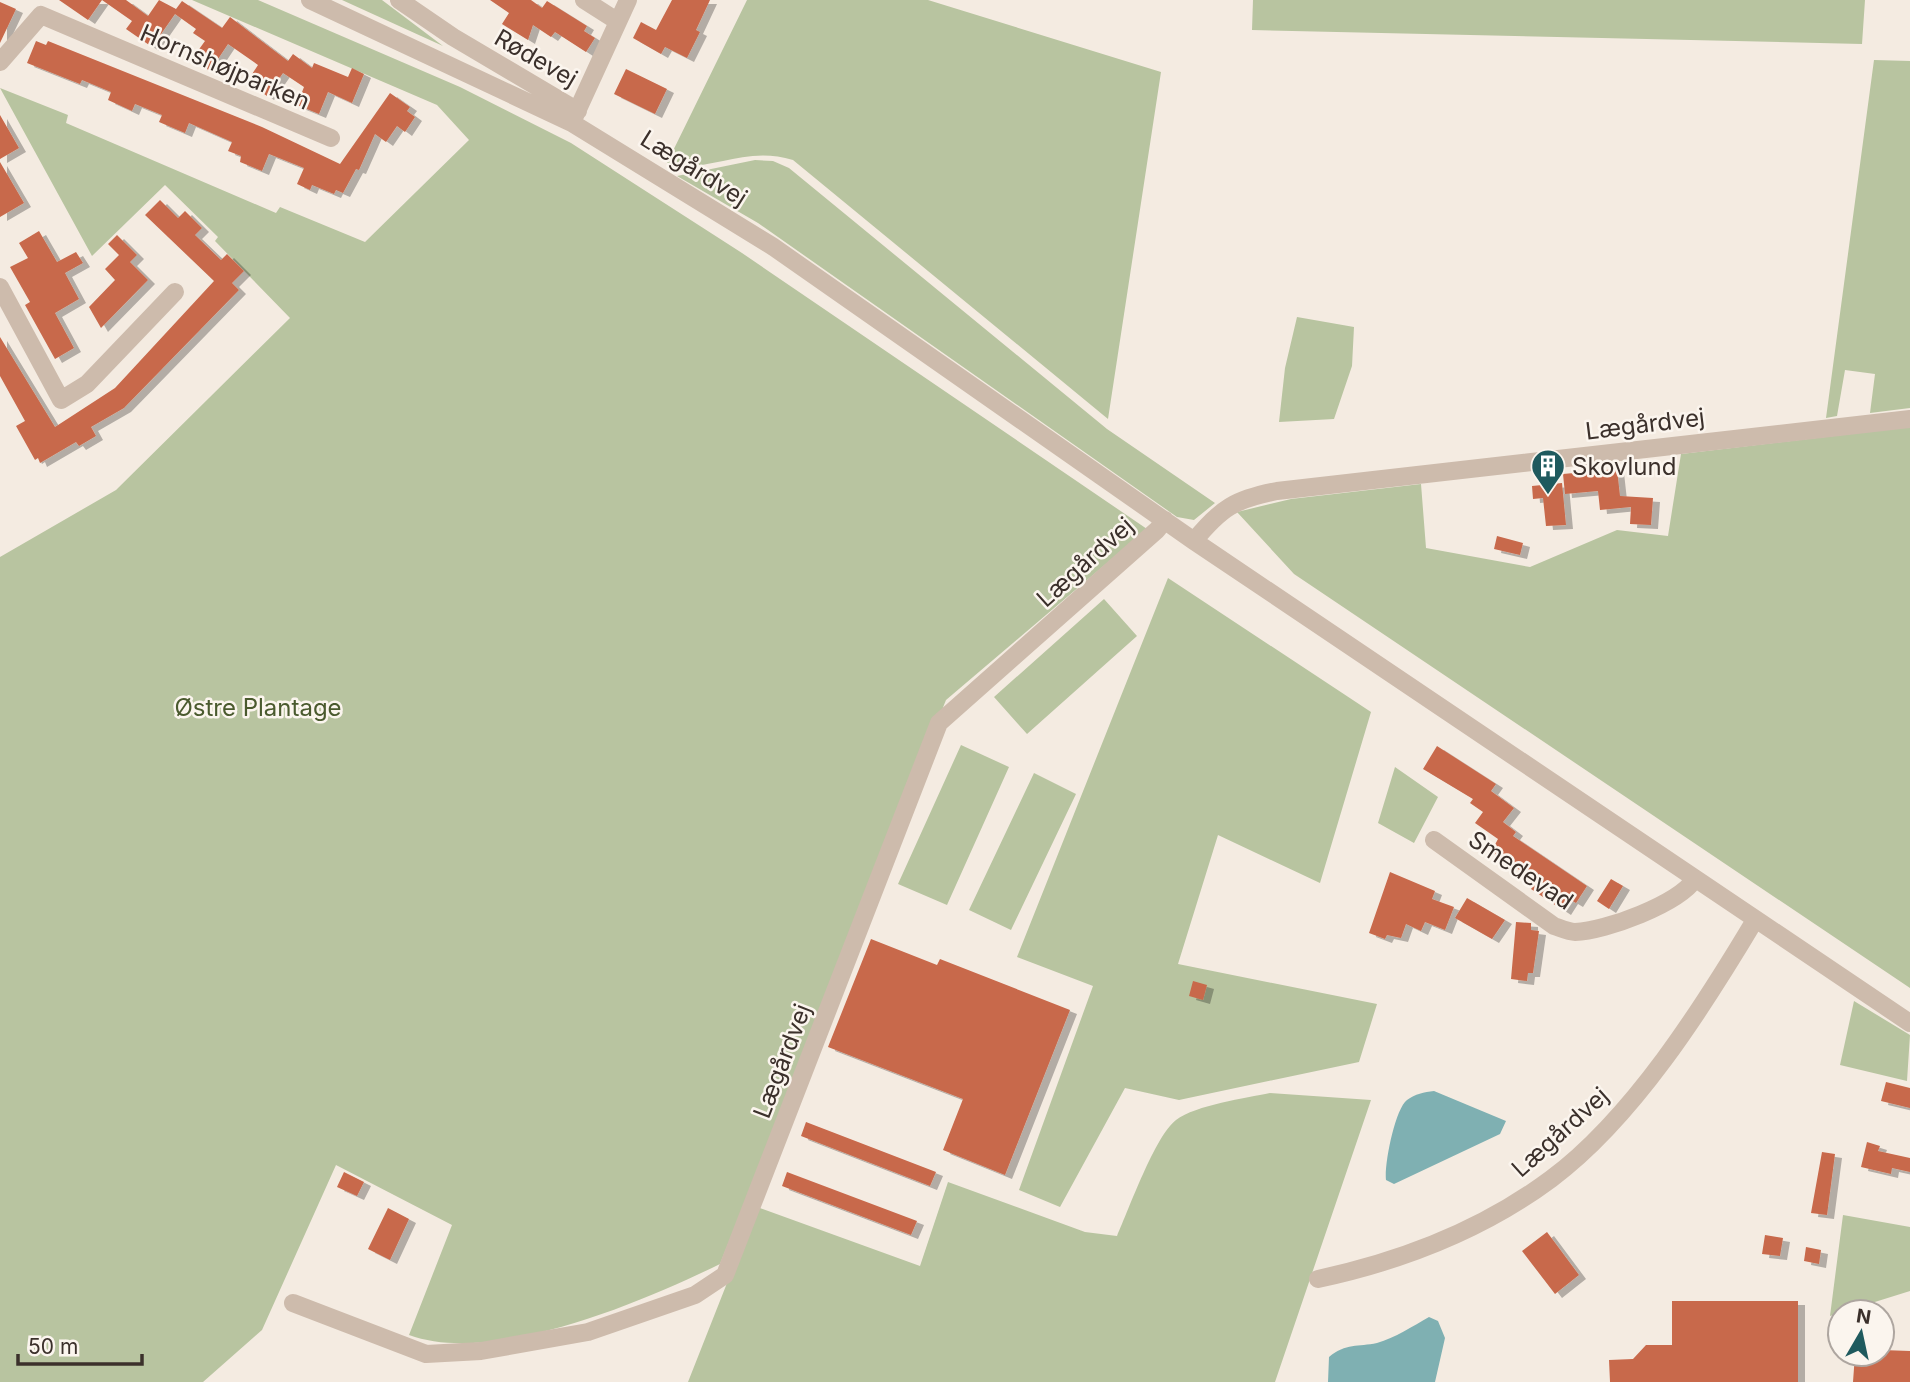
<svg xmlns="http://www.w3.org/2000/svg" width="1910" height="1382" font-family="Inter,sans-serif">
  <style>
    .green { fill: #b8c4a0 }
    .water { fill: #7fb0b2 }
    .building { fill: #c8694b; filter: url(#shadow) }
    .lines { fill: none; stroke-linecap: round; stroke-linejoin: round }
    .minor { stroke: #cdbbac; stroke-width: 18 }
    .labels { text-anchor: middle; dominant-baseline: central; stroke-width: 5; stroke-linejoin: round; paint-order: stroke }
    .street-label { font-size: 24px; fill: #3b302b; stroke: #fbf5ee }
    .poi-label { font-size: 24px; fill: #3b302b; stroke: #fbf5ee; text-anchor: start }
    .park-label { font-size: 24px; fill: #4a5a2e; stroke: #fbf5ee }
  </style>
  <defs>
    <filter id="shadow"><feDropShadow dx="7" dy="4" stdDeviation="0" flood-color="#0004"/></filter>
  </defs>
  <rect width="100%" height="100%" fill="#f4ebe1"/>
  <path class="green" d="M 192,0 L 258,0 L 460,87 L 571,143 L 742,253 L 1147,529 L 946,700 L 720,1264 C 642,1302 493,1366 409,1335 L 452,1225 L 336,1165 L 262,1330 L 203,1382 L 0,1382 L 0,557 L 116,490 L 290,318 L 215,241 L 218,237 L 165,185 L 92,256 L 0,88 L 68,115 L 66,123 L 276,213 L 280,207 L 365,242 L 469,140 L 437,105 Z
    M 342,0 L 382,0 L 443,46 Z
    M 747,0 L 928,0 L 1161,72 L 1108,419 L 793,160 C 743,144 704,176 667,163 Z
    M 1253,0 L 1865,0 L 1862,44 L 1252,30 Z
    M 1874,60 L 1910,61 L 1910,408 L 1870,413 L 1875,374 L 1845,370 L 1837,416 L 1826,418 Z
    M 755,160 L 773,161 L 789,168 L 1107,429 L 1215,503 L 1194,520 L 1177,517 L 758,223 L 677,176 Z
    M 1297,317 L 1354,327 L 1352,366 L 1334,419 L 1279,422 L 1285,368 Z
    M 1910,427 L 1910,988 L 1294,574 L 1237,512 L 1291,499 L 1421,484 L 1426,548 L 1530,567 L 1617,530 L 1668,536 L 1681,454 Z
    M 1168,578 L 1371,712 L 1320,883 L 1218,835 L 1178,964 L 1377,1004 L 1359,1062 L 1179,1100 L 1125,1088 L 1060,1207 L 1019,1190 L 1093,986 L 1017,957 Z
    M 1104,599 L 1137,636 L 1027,734 L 994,697 Z
    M 961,745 L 1009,767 L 947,905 L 898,884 Z
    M 1395,767 L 1438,797 L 1414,843 L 1378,823 Z
    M 1034,773 L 1076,794 L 1011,930 L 969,910 Z
    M 1854,1001 L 1910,1035 L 1907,1081 L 1840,1065 Z
    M 1270,1093 L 1371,1100 L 1275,1382 L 688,1382 L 757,1207 L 920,1266 L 948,1182 L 1085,1232 L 1117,1236 C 1129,1209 1155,1136 1176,1120 C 1196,1105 1246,1098 1270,1093 Z
    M 1843,1215 L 1910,1227 L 1910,1291 L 1830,1316 Z"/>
  <path class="water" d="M 1434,1091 L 1506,1121 L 1500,1134 L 1394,1184 L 1386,1180 C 1384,1165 1395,1109 1407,1100 C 1415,1094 1424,1092 1434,1091 Z
    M 1429,1317 L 1438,1321 L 1445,1338 L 1435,1382 L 1328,1382 L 1329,1357 C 1346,1343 1358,1347 1377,1343 C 1395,1338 1413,1326 1429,1317 Z"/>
  <path class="building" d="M 59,0 L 102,0 L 88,20 Z
    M 102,0 L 126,0 L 148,16 L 159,0 L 176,9 L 182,1 L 222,28 L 230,17 L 288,61 L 293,54 L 312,68 L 314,63 L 348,77 L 352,68 L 364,74 L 352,103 L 328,92 L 319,114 L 297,105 L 304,87 L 283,73 L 267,96 L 247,82 L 258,65 L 228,44 L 210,71 L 192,59 L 205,41 L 193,33 L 196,29 L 175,14 L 152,47 L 126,29 L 132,21 Z
    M 490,0 L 531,0 L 542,8 L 547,1 L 587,26 L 584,31 L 595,38 L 586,52 L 555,32 L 551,37 L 533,25 L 528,40 L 502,24 L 509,13 Z
    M 672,0 L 710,0 L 696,30 L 700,32 L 687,58 L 665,47 L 661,54 L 633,38 L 641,22 L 656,30 Z
    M 0,2 L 16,9 L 0,43 Z
    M 36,41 L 46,45 L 48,41 L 262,127 L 340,164 L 390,93 L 410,107 L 407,111 L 415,117 L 405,132 L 397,126 L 386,142 L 375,134 L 359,170 L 356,169 L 343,193 L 336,190 L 334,194 L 312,185 L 310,190 L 297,184 L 304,168 L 269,154 L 262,171 L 240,162 L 241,156 L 228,151 L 232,142 L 189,123 L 185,133 L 159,122 L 162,115 L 135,104 L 132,111 L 108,100 L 111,92 L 82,80 L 80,84 L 27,63 Z
    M 626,69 L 667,89 L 655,114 L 614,94 Z
    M 0,115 L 19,148 L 0,159 Z
    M 0,162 L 24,203 L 0,217 Z
    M 160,200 L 178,218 L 185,211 L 202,228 L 195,235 L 221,260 L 227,254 L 244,271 L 232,283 L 239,290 L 124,408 L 91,427 L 96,436 L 79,446 L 76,442 L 40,463 L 38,458 L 35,460 L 16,426 L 25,421 L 0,376 L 0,337 L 55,427 L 115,388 L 214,281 L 145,215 Z
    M 39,231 L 57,262 L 76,252 L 83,263 L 65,273 L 79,299 L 55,313 L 74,348 L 55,359 L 25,305 L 30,302 L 10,267 L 28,258 L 19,243 Z
    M 117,235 L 137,255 L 130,262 L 148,280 L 101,328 L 89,307 L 115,280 L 105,269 L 119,255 L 108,244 Z
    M 1617,469 L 1620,496 L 1653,498 L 1651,525 L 1630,524 L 1631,507 L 1600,510 L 1598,491 L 1565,494 L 1563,474 Z
    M 1562,483 L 1566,525 L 1546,526 L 1543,498 L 1533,499 L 1532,486 Z
    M 1497,536 L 1523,543 L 1520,555 L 1494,549 Z
    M 1437,746 L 1496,784 L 1491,791 L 1514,808 L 1503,822 L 1516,832 L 1513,836 L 1587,886 L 1576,903 L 1571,900 L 1564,911 L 1531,889 L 1537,881 L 1491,852 L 1498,839 L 1475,823 L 1483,812 L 1470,803 L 1473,799 L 1423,769 Z
    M 1390,872 L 1435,891 L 1432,899 L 1454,907 L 1445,930 L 1425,922 L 1421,931 L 1406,924 L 1401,938 L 1387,935 L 1385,939 L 1369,933 Z
    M 1611,879 L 1623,886 L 1609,909 L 1597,901 Z
    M 1467,898 L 1505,920 L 1492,939 L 1455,918 Z
    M 1516,922 L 1531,923 L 1531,930 L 1539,931 L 1533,973 L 1528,973 L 1527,981 L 1511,979 Z
    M 871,939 L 937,965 L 940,959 L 1070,1010 L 1005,1175 L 943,1150 L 963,1099 L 828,1047 Z
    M 1193,981 L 1207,985 L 1203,1000 L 1189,996 Z
    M 1886,1082 L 1910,1088 L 1910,1108 L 1881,1101 Z
    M 806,1122 L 936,1172 L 930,1186 L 801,1136 Z
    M 1867,1142 L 1880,1146 L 1878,1151 L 1910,1158 L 1910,1172 L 1892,1168 L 1891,1174 L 1861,1167 Z
    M 1822,1152 L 1835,1154 L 1827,1215 L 1811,1213 Z
    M 344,1172 L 364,1182 L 357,1196 L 337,1187 Z
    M 787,1172 L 917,1221 L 911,1235 L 782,1186 Z
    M 388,1208 L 409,1219 L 390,1260 L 368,1249 Z
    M 1547,1232 L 1579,1275 L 1555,1294 L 1522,1251 Z
    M 1765,1235 L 1783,1238 L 1780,1256 L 1762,1254 Z
    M 1806,1247 L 1821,1250 L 1819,1264 L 1804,1261 Z
    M 1672,1301 L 1798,1301 L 1798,1382 L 1610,1382 L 1609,1360 L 1633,1359 L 1646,1345 L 1672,1345 Z
    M 1882,1350 L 1910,1351 L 1910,1382 L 1853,1382 L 1855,1354 L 1882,1354 Z"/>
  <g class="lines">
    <path class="minor" d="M 310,0 L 572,123 L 772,246 L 1194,541 L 1910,1023
      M 399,0 L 453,37 L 578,111
      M 584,0 L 617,21
      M 0,62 L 41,15 L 331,138
      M 573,120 L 628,0
      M 0,287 L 61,400 L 87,384 L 175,292
      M 1194,541 C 1221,508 1235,499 1277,491 L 1910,419
      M 1434,840 L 1554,926 C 1560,928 1569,932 1575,932 C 1606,931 1678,904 1695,879
      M 1318,1279 C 1402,1261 1481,1231 1551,1179 C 1633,1118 1703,1007 1755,920
      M 293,1303 L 426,1354 L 481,1351 L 588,1332 L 695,1295 L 725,1275 L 939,723 L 1157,530 L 1165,520"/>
  </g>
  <defs>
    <g id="building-pin" transform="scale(1.75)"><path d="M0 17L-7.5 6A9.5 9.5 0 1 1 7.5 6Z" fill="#1f5a5e" stroke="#fbf5ee"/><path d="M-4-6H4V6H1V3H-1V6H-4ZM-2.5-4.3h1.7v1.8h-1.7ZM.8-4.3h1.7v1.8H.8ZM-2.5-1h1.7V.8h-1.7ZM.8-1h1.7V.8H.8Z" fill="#fff"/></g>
  </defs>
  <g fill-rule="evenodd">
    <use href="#building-pin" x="1548" y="466"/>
  </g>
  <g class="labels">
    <g class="street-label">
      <text transform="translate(536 58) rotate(30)">Rødevej</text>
      <text transform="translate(225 67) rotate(23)">Hornshøjparken</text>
      <text transform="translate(694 168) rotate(32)">Lægårdvej</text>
      <text transform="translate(1645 424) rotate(-7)">Lægårdvej</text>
      <text transform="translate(1085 562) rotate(-42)">Lægårdvej</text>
      <text transform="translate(1521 870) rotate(34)">Smedevad</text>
      <text transform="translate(782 1061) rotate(-69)">Lægårdvej</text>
      <text transform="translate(1560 1132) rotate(-42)">Lægårdvej</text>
    </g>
    <g class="poi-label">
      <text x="1572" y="466">Skovlund</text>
    </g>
    <g class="park-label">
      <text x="258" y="707">Østre Plantage</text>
    </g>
  </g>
  <g transform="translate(1861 1333) rotate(9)"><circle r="33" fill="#fbf5ee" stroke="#aea6a0" stroke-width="2"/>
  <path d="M0-5L12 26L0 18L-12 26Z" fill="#1f5a5e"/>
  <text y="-10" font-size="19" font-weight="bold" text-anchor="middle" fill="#3b302b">N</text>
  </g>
  <path d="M18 1354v10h124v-10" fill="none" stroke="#3b302b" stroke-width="3.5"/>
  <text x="28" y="1354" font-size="21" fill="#3b302b" stroke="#fbf5ee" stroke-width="5" paint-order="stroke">50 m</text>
</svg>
